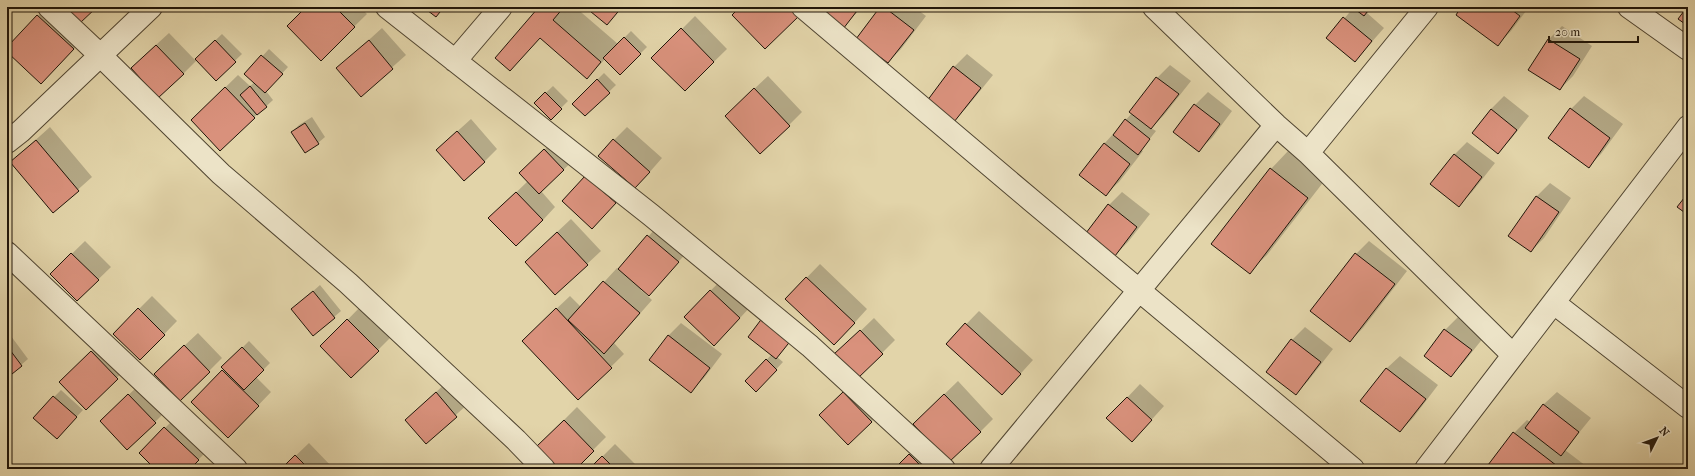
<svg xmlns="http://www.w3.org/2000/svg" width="1695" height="476" font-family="'IM FELL French Canon',serif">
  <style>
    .shadow { fill: #0003 }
    .building { fill: #d9917c; stroke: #201509 }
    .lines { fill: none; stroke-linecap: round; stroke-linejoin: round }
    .minor-casing { stroke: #504531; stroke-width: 24 }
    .minor { stroke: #ece3c7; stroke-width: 22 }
  </style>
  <rect width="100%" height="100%" fill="#e2d4a9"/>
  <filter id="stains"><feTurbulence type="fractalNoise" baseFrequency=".005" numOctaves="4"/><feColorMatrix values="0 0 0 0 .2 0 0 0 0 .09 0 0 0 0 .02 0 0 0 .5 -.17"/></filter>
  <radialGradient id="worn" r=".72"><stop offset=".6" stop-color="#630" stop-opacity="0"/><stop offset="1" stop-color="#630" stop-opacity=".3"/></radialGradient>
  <path class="shadow" d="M 46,7 L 86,36 L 54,70 L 7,51 L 7,49 Z
    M 273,7 L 280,7 L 276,11 Z
    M 308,7 L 360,7 L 367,14 L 321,59 Z
    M 539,7 L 575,7 L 618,44 L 631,31 L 647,47 L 620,74 L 605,59 L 587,78 L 541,37 L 510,70 Z
    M 817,7 L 862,7 L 843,27 Z
    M 882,7 L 914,7 L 926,16 L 901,49 L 888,62 Z
    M 1354,7 L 1372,7 L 1367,13 L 1384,28 L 1355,61 L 1328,38 Z
    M 1463,7 L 1529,7 L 1511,31 L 1498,44 Z
    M 695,16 L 727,49 L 685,90 L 653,58 Z
    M 1562,26 L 1592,46 L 1573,76 L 1560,89 L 1529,69 L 1549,39 Z
    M 382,28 L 406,55 L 361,95 L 338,68 Z
    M 169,33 L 195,60 L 222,34 L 242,54 L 216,79 L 197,60 L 183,74 L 145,55 Z
    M 269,49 L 288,67 L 266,91 L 273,100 L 220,149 L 192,120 L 238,75 L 250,86 L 255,82 L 246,74 Z
    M 967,54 L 993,75 L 967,107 L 954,120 L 954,67 Z
    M 1170,65 L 1191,81 L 1164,115 L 1151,128 L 1156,131 L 1141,150 L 1143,151 L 1119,182 L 1106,194 L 1104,144 L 1132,113 L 1157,78 Z
    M 604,73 L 616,85 L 585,115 L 573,104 Z
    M 768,76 L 802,112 L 789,125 L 739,103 Z
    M 553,86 L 568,101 L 551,118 L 535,103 Z
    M 1208,92 L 1232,111 L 1212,138 L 1199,150 L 1174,132 L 1195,105 Z
    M 1504,96 L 1529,116 L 1511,139 L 1498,152 L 1473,133 L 1491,109 Z
    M 1584,96 L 1623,124 L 1601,154 L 1588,167 L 1571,109 Z
    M 312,117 L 325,137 L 318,143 L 292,132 L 299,125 Z
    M 471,119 L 497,149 L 484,162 L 451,137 Z
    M 50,127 L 92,177 L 53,212 L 11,162 Z
    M 627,127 L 662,158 L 648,174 L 614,140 Z
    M 558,137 L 577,157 L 541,191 L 555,207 L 543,220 L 503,205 L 528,181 L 533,160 Z
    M 1467,142 L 1495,163 L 1472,192 L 1459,205 L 1454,155 Z
    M 1288,151 L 1325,180 L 1267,255 L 1249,272 L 1271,169 Z
    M 599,163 L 628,189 L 592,227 Z
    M 1550,183 L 1571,198 L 1544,238 L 1531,251 L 1510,236 L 1537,196 Z
    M 1122,192 L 1150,214 L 1128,242 L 1115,255 L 1109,205 Z
    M 571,219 L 601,251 L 555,294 L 539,249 Z
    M 661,222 L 691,248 L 649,294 L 642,288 L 641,290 L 652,300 L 614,343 L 624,354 L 578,399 L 536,328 L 570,296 L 581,307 L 617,268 L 619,270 Z
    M 85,241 L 111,267 L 77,300 L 51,274 Z
    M 1369,241 L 1407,271 L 1363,328 L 1350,341 L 1356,254 Z
    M 820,264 L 867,309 L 847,331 L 786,299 Z
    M 724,277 L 752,305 L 727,332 L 685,317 Z
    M 320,285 L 341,311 L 334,317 L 293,309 Z
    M 152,296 L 177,321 L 140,359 L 114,334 Z
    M 361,306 L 391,337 L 351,377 L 322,346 Z
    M 979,311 L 1033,360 L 1002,394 L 947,344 Z
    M 1458,317 L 1484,337 L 1464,362 L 1451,375 L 1426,355 L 1445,330 Z
    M 874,318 L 895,340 L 882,353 L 849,342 Z
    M 681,323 L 722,354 L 704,378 L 691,391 L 668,336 Z
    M 1305,327 L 1333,349 L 1308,381 L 1295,394 L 1292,340 Z
    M 8,332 L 28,359 L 7,377 L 7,333 Z
    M 798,332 L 777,357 L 783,362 L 756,391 L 746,381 L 772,354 Z
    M 198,333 L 222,358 L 180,400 L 168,361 Z
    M 104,339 L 130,365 L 86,408 L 60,382 Z
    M 249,341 L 270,363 L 256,377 L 271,392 L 228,437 L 192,402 L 225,369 L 223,367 Z
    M 1400,356 L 1438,385 L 1413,418 L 1400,431 L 1361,401 L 1387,368 Z
    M 449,380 L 469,403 L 426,442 L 406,420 Z
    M 857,380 L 884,409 L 871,422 L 833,402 Z
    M 958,381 L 993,419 L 980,432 L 927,411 Z
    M 142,382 L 168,409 L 155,422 L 115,408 Z
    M 1140,384 L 1164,406 L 1145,427 L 1108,418 Z
    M 61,390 L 83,410 L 63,431 L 54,397 Z
    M 1557,392 L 1591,418 L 1565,450 L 1590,469 L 1495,469 L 1489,464 L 1514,433 L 1527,420 L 1530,422 L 1544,404 Z
    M 577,407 L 606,437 L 574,469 L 559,469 L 537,447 Z
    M 178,415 L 211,447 L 189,469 L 157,469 L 140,453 Z
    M 923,442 L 949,469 L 894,469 Z
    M 309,443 L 334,469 L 282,469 L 286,465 Z
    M 615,444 L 640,469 L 590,469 Z"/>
  <path class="building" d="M 65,7 L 97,7 L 80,23 Z
    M 306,7 L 335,7 L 355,27 L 321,61 L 287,26 Z
    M 423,7 L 444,7 L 436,17 Z
    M 537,7 L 564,7 L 553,20 L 601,62 L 587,79 L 540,38 L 510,71 L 495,58 L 538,8 Z
    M 585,7 L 622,7 L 607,25 Z
    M 740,7 L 790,7 L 799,16 L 765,49 L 732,15 Z
    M 816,7 L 860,7 L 843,29 Z
    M 880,7 L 884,7 L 914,30 L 888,63 L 856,39 Z
    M 1352,7 L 1371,7 L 1364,16 Z
    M 1461,7 L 1508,7 L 1520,16 L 1498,46 L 1456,15 Z
    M 1687,7 L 1688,7 L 1688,26 L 1678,19 Z
    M 37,15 L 74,49 L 41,84 L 7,52 L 7,47 Z
    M 1343,17 L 1372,41 L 1355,62 L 1326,38 Z
    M 681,28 L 714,62 L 685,91 L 651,58 Z
    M 624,37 L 641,54 L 620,75 L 603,58 Z
    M 1548,39 L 1580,59 L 1560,90 L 1528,70 Z
    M 215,40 L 236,62 L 216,81 L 195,59 Z
    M 369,40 L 393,69 L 361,97 L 336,68 Z
    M 156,45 L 184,74 L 158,98 L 131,68 Z
    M 261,55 L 283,74 L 265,93 L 244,74 Z
    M 953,66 L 981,88 L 954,122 L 927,101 Z
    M 1156,77 L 1179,94 L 1151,129 L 1129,112 Z
    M 597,79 L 610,93 L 585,116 L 572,104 Z
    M 250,86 L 267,107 L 257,115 L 240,95 Z
    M 225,87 L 255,118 L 220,151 L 191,120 Z
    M 754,88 L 790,126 L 760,154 L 725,116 Z
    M 545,92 L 562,109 L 551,120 L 534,103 Z
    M 1194,104 L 1220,124 L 1199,152 L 1173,132 Z
    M 1570,108 L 1610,138 L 1589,168 L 1548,138 Z
    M 1491,109 L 1517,130 L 1498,154 L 1472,133 Z
    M 1125,119 L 1150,139 L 1138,155 L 1113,135 Z
    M 305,123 L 319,144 L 305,153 L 291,132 Z
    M 457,131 L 485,162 L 464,181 L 436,150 Z
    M 613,139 L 650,172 L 635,188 L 598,156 Z
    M 36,140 L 79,191 L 53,213 L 10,162 Z
    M 1104,143 L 1130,164 L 1106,196 L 1079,175 Z
    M 544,149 L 564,170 L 539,194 L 519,173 Z
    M 1454,154 L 1482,177 L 1459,207 L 1430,184 Z
    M 1270,168 L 1308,198 L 1250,274 L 1211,244 Z
    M 585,176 L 616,203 L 592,229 L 562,201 Z
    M 516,192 L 543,220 L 516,246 L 488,218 Z
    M 1688,193 L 1688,215 L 1677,207 Z
    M 1536,196 L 1559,212 L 1531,252 L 1508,236 Z
    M 1108,204 L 1137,227 L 1115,256 L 1086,233 Z
    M 557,232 L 588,265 L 555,295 L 525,262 Z
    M 647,235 L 679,262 L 649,296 L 618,269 Z
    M 71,253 L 99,280 L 77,301 L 50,274 Z
    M 1355,253 L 1395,284 L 1350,342 L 1310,311 Z
    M 806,277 L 855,323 L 834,345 L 785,299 Z
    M 603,281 L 640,313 L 604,354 L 568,320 Z
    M 710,290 L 740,318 L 714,346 L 684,317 Z
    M 313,291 L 335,318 L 313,336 L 291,309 Z
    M 138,308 L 165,335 L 140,360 L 113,334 Z
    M 556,308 L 612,368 L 578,400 L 522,341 Z
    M 763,317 L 792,339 L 776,359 L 748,337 Z
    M 347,319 L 379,351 L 351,378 L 320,346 Z
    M 965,323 L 1021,374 L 1002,395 L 946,344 Z
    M 1444,329 L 1472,350 L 1451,377 L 1424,356 Z
    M 860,330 L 883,354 L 857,379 L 834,354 Z
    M 668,335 L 710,368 L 691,393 L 649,360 Z
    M 1291,339 L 1321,362 L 1296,395 L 1266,372 Z
    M 184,345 L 210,372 L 180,401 L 154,374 Z
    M 7,346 L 22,366 L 7,378 Z
    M 242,347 L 264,370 L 244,390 L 221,367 Z
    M 91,351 L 118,379 L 86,410 L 59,382 Z
    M 766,359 L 777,370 L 756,392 L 745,381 Z
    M 1386,368 L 1426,399 L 1400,432 L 1360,401 Z
    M 222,370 L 259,406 L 228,438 L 191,402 Z
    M 436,392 L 457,417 L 426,444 L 405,420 Z
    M 843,392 L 872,422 L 848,445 L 819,415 Z
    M 128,394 L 156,423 L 127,450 L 100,421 Z
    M 944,394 L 981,432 L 949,462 L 913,424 Z
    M 53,396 L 77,417 L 57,439 L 33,418 Z
    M 1127,397 L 1152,420 L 1132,442 L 1106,418 Z
    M 1543,404 L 1579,432 L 1561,456 L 1525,428 Z
    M 564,420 L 594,451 L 576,469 L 557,469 L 536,447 Z
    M 164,427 L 199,460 L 190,469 L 155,469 L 139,453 Z
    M 1513,432 L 1561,469 L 1493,469 L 1488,465 Z
    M 909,454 L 924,469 L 894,469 Z
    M 295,455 L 309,469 L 281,469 Z
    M 602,456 L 615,469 L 589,469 Z"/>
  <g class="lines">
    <g class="minor-casing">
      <path id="minor" d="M 49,7 L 100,55 L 221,174 L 348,283 L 516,440 L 544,469
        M 387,7 L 651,215 L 810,346 L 944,469
        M 803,7 L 1031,200 L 1353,469
        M 1154,7 L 1276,125 L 1308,153 L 1513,355
        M 1629,7 L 1688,49
        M 455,61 L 501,7
        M 7,142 L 21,131 L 151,7
        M 1308,153 L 1427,7
        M 7,253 L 236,469
        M 1554,303 L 1688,407
        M 991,469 L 1276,125
        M 1426,469 L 1688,127"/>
    </g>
    <use href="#minor" class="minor"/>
  </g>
  <rect width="1695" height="476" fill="none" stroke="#e2d4a9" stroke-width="24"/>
  <rect x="8" y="8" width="1679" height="460" fill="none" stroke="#201509" stroke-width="2"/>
  <rect x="12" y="12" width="1671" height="452" fill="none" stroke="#201509"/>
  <g transform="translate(1657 438) rotate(48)" stroke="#ece3c7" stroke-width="3" paint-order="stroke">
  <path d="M0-3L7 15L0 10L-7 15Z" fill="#201509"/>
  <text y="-6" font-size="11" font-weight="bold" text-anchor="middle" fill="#201509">N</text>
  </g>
  <path d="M1549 36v6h89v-6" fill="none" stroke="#201509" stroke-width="2"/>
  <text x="1555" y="36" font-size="12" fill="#201509" stroke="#ece3c7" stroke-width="3" paint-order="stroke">20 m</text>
  <rect width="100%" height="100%" filter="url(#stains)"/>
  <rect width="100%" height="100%" fill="url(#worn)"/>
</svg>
